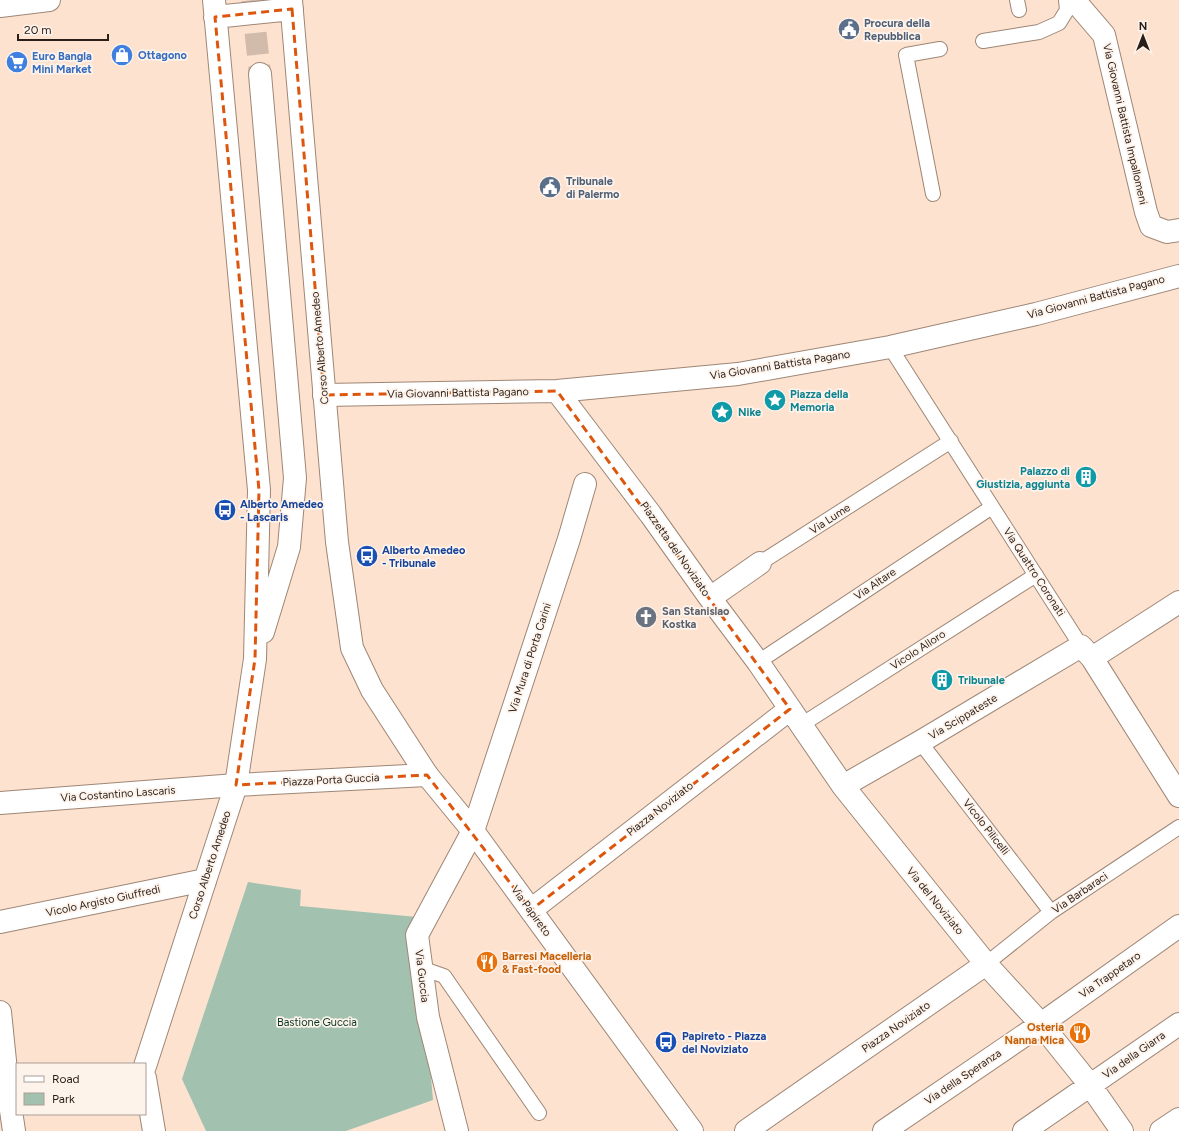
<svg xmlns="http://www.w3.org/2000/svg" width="1179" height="1131" font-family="Figtree,sans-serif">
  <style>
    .green { fill: #a2c2af }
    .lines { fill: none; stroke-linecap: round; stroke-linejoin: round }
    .secondary-tunnel { stroke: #d3bbab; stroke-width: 22; stroke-dasharray: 22 11; stroke-linecap: butt }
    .lane-casing { stroke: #9e8675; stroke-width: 16 }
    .street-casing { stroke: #9e8675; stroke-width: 24 }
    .secondary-casing { stroke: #9e8675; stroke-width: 24 }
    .lane { stroke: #fff; stroke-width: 14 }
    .street { stroke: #fff; stroke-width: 22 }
    .secondary { stroke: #fff; stroke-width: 22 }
    .marked { fill: none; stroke: #de560d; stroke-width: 3; stroke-dasharray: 8 5; stroke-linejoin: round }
    .labels { text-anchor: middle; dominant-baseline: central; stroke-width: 3.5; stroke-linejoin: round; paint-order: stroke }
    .service-label { font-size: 11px; font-weight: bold; fill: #4e5e75; stroke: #fef3eb; text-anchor: start }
    .shop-label { font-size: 11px; font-weight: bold; fill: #366cbe; stroke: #fef3eb; text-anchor: start }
    .street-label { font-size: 11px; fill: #291f18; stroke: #fef3eb }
    .culture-label { font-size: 11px; font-weight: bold; fill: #0d838f; stroke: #fef3eb; text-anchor: start }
    .transit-label { font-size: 11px; font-weight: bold; fill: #164399; stroke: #fef3eb; text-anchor: start }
    .worship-label { font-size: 11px; font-weight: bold; fill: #5b616d; stroke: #fef3eb; text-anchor: start }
    .food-label { font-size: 11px; font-weight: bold; fill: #c56008; stroke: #fef3eb; text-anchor: start }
    .park-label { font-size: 11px; fill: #043822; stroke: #fef3eb }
  </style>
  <rect width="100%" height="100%" fill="#fde2d0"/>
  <path class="green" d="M 248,882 L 301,890 L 300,906 L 417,917 L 433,1100 L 346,1131 L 206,1131 L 182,1079 Z"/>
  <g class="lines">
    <path class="secondary-tunnel" d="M 252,0 L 260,74"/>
    <g class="lane-casing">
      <path id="lane" d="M 1017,0 L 1019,10
        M 983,41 L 1039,32 L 1059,23 L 1067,10 L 1066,0
        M 933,194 L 906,55 L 940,49
        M 890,347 L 1081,646
        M 760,563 L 951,441
        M 758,662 L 992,507
        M 801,725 L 1036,575
        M 920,742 L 1051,912
        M 986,964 L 1051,912 L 1179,827
        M 421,968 L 444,976 L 539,1113"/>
    </g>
    <g class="street-casing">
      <path id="street" d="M 1074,0 L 1104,35 L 1146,212 L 1151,226 L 1167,232 L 1179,230
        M 557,391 L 651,515 L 710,598 L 758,662 L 843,786 L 986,964 L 1041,1024 L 1090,1085 L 1122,1131
        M 324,395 L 557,391 L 738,374 L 890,347 L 1036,314 L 1179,276
        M 710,598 L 760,563
        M 1092,658 L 1179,602
        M 843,786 L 920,742 L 1081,646 L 1092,658 L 1179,796
        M 0,803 L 236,785 L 427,775
        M 531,910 L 790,709
        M 0,922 L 205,880
        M 0,1012 L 8,1090 L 14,1131
        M 457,1131 L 428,1017 L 417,935 L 473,831 L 569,539 L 585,484
        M 746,1131 L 986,964
        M 884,1131 L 1041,1024 L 1179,926
        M 1024,1131 L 1179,1024
        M 1161,1131 L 1179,1119"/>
    </g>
    <g class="secondary-casing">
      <path id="secondary" d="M 291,0 L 337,542 L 352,648 L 372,690 L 427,775 L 473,831 L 692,1131
        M 0,6 L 49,0
        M 215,17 L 292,9
        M 260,74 L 295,478 L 289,547 L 263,632
        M 145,1066 L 236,785 L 255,659 L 259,490 L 214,0
        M 145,1078 L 154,1131"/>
    </g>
    <use href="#lane" class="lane"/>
    <use href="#street" class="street"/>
    <use href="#secondary" class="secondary"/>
  </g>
  <path class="marked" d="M 292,9 L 324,395 L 557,391 L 790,709 L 531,910 L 427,775 L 236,785 L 255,659 L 259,490 L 215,17 Z"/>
  <defs>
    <g id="civic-disc" transform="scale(1.15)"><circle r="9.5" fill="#5c6f8a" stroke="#fef3eb"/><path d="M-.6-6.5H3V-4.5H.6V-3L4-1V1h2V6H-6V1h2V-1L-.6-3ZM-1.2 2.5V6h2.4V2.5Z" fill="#fff"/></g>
    <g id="shop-disc" transform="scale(1.15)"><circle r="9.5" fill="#3f7fe0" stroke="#fef3eb"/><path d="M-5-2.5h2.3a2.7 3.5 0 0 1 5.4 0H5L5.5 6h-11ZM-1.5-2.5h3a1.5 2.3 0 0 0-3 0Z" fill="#fff"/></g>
    <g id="supermarket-disc" transform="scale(1.15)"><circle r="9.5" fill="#3f7fe0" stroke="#fef3eb"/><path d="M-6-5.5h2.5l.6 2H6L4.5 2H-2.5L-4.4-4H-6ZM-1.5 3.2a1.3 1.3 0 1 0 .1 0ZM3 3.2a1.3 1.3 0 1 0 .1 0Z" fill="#fff"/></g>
    <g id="sight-disc" transform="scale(1.15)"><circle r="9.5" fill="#0f9aa8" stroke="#fef3eb"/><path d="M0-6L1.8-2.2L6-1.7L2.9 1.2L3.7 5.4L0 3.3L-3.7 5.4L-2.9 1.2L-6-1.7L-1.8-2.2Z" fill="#fff"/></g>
    <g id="building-disc" transform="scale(1.15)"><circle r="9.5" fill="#0f9aa8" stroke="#fef3eb"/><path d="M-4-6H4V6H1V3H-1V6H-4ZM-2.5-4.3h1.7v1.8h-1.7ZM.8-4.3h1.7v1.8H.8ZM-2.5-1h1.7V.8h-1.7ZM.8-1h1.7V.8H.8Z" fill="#fff"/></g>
    <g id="bus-disc" transform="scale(1.15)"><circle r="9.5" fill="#1a4fb4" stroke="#fef3eb"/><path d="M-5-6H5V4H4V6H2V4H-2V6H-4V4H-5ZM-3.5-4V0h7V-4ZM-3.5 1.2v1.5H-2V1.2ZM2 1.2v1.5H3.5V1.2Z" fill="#fff"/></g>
    <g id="church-disc" transform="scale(1.15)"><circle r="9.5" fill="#6b7280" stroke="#fef3eb"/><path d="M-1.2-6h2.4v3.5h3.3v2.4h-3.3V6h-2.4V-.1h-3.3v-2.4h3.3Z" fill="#fff"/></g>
    <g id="restaurant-disc" transform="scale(1.15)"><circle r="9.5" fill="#e8710a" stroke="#fef3eb"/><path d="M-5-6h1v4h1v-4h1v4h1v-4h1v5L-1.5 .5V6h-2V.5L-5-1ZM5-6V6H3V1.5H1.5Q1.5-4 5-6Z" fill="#fff"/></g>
  </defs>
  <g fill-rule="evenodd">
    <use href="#civic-disc" x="849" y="29"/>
    <use href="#shop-disc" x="122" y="55"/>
    <use href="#supermarket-disc" x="17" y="62"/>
    <use href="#civic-disc" x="550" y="187"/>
    <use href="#sight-disc" x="775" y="400"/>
    <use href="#sight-disc" x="722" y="412"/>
    <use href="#building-disc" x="1086" y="477"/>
    <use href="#bus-disc" x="225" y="510"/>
    <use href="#bus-disc" x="367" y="556"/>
    <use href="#church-disc" x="646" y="617"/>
    <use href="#building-disc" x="942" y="680"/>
    <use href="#restaurant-disc" x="487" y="962"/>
    <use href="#restaurant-disc" x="1080" y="1033"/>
    <use href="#bus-disc" x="666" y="1042"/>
  </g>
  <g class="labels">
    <g class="service-label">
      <text x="864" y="23">Procura della<tspan x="864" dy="13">Repubblica</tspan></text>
      <text x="566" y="181">Tribunale<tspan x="566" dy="13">di Palermo</tspan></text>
    </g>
    <g class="shop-label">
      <text x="138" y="55">Ottagono</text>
      <text x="32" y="56">Euro Bangla<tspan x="32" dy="13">Mini Market</tspan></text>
    </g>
    <g class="street-label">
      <text transform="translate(1125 124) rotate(77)">Via Giovanni Battista Impallomeni</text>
      <text transform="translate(1096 297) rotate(-15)">Via Giovanni Battista Pagano</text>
      <text transform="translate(320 348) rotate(-95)">Corso Alberto Amedeo</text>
      <text transform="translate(780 365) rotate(-9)">Via Giovanni Battista Pagano</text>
      <text transform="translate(458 393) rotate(-1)">Via Giovanni Battista Pagano</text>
      <text transform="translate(830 519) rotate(-33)">Via Lume</text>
      <text transform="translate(675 549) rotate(55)">Piazzetta del Noviziato</text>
      <text transform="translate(1034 572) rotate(57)">Via Quattro Coronati</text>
      <text transform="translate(875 584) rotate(-34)">Via Altare</text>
      <text transform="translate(918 650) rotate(-33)">Vicolo Alloro</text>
      <text transform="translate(530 658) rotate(-72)">Via Mura di Porta Carini</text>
      <text transform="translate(963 717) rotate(-31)">Via Scippateste</text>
      <text transform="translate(331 780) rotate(-3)">Piazza Porta Guccia</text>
      <text transform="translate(118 794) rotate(-4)">Via Costantino Lascaris</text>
      <text transform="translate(660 809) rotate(-38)">Piazza Noviziato</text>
      <text transform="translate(986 827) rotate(52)">Vicolo Pilicelli</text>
      <text transform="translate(210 865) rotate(-72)">Corso Alberto Amedeo</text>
      <text transform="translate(1080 893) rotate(-34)">Via Barbaraci</text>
      <text transform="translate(103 901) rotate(-12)">Vicolo Argisto Giuffredi</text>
      <text transform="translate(935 901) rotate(51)">Via del Noviziato</text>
      <text transform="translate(531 911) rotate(54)">Via Papireto</text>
      <text transform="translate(1110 975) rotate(-35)">Via Trappetaro</text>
      <text transform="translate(422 976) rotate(83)">Via Guccia</text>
      <text transform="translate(896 1027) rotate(-35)">Piazza Noviziato</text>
      <text transform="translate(1134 1055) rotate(-35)">Via della Giarra</text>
      <text transform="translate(963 1077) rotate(-34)">Via della Speranza</text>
    </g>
    <g class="culture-label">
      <text x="790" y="394">Piazza della<tspan x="790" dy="13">Memoria</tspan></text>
      <text x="738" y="412">Nike</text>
      <text x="1070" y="471" text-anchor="end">Palazzo di<tspan x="1070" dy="13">Giustizia, aggiunta</tspan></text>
      <text x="958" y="680">Tribunale</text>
    </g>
    <g class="transit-label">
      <text x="240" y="504">Alberto Amedeo<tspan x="240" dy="13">- Lascaris</tspan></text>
      <text x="382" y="550">Alberto Amedeo<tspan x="382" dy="13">- Tribunale</tspan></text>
      <text x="682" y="1036">Papireto - Piazza<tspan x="682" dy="13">del Noviziato</tspan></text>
    </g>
    <g class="worship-label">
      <text x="662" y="611">San Stanislao<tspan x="662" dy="13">Kostka</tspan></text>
    </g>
    <g class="food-label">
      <text x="502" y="956">Barresi Macelleria<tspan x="502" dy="13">&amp; Fast-food</tspan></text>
      <text x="1064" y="1027" text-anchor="end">Osteria<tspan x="1064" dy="13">Nanna Mica</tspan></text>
    </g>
    <g class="park-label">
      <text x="317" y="1022">Bastione Guccia</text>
    </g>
  </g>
  <rect x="16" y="1063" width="130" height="52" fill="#fef3eb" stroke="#a99e97"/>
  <rect x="24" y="1076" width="20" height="6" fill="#ffffff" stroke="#a99e97"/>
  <text x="52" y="1083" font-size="12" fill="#291f18">Road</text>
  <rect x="24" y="1093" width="20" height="12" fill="#a2c2af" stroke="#a99e97"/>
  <text x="52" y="1103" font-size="12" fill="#291f18">Park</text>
  <g transform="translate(1143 36)" stroke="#fef3eb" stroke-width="3" paint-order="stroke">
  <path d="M0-3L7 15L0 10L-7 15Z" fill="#291f18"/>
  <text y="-6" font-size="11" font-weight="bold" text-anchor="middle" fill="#291f18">N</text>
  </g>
  <path d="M18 34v6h90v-6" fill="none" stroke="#291f18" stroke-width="2"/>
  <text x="24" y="34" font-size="12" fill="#291f18" stroke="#fef3eb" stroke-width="3" paint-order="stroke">20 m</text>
</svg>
